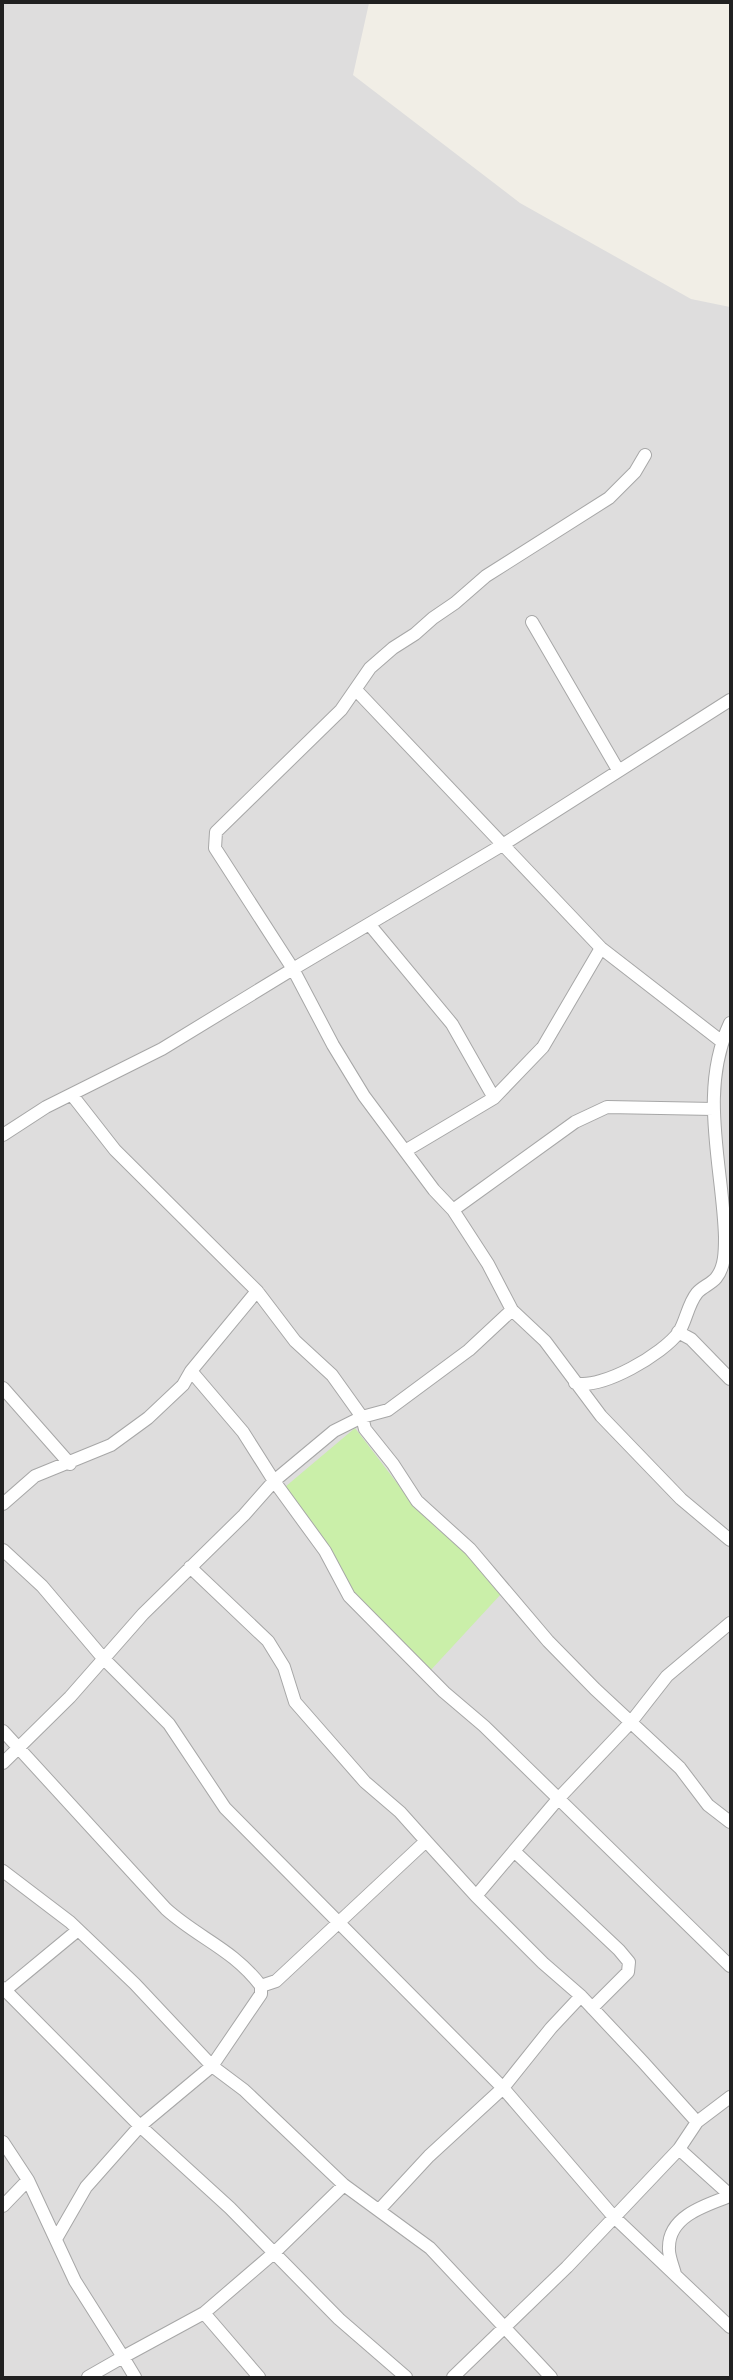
<svg xmlns="http://www.w3.org/2000/svg" width="733" height="2380" font-family="Cabin,sans-serif">
  <style>
    .residential { fill: #dedddd }
    .grass { fill: #caefa9 }
    .lines { fill: none; stroke-linecap: round; stroke-linejoin: round }
    .minor-casing { stroke: #a7a7a7; stroke-width: 14 }
    .minor { stroke: #fff; stroke-width: 12 }
  </style>
  <rect width="100%" height="100%" fill="#f1eee6"/>
  <path class="residential" d="M 3,3 L 369,3 L 353,75 L 520,203 L 691,299 L 730,307 L 730,2377 L 3,2377 Z"/>
  <path class="grass" d="M 355,1428 L 400,1487 L 437,1529 L 463,1548 L 502,1593 L 429,1672 L 345,1583 L 285,1487 Z"/>
  <g class="lines">
    <g class="minor-casing">
      <path id="minor" d="M 532,622 L 618,770
        M 356,690 L 601,948 L 721,1041
        M 730,700 L 504,844 L 293,969 L 333,1045 L 364,1096 L 434,1190 L 453,1210 L 488,1264 L 512,1310 L 545,1341 L 601,1416 L 681,1499 L 730,1540
        M 369,924 L 452,1024 L 494,1098
        M 730,1023 C 698,1091 723,1167 725,1237 L 730,1241
        M 72,1095 L 115,1150 L 257,1291 L 295,1341 L 332,1375 L 362,1417 L 365,1429 L 393,1464 L 417,1501 L 470,1549 L 548,1641 L 595,1689 L 680,1768 L 708,1805 L 730,1822
        M 3,1135 L 46,1107 L 162,1049 L 293,969 L 215,848 L 216,832 L 341,710 L 370,668 L 393,648 L 415,634 L 433,618 L 455,603 L 486,576 L 609,498 L 635,472 L 645,455
        M 405,1151 L 494,1098 L 543,1047 L 601,948
        M 453,1210 L 575,1122 L 607,1107 L 714,1109
        M 678,1332 L 691,1339 L 730,1379
        M 191,1371 L 243,1432 L 274,1481 L 325,1551 L 349,1596 L 444,1692 L 484,1726 L 730,1966
        M 575,1383 C 602,1390 663,1354 679,1332 C 686,1321 688,1304 697,1293 C 702,1287 711,1284 716,1278 C 725,1267 725,1251 725,1237
        M 3,1388 L 70,1464
        M 3,1504 L 35,1476 L 111,1445 L 148,1418 L 183,1385 L 191,1371 L 257,1291
        M 3,1550 L 42,1586 L 103,1658 L 169,1724 L 225,1808 L 503,2088 L 613,2216 L 730,2327
        M 190,1567 L 268,1641 L 284,1667 L 295,1702 L 365,1782 L 400,1812 L 426,1841
        M 3,1731 L 166,1909 C 198,1938 233,1949 261,1986 L 261,1994 L 212,2066 L 140,2126 L 3,1988
        M 3,1763 L 70,1697 L 143,1614 L 244,1515 L 274,1481 L 334,1431 L 362,1417 L 388,1410 L 469,1350 L 512,1310
        M 514,1851 L 619,1950 L 629,1962 L 628,1972 L 592,2008
        M 3,1871 L 70,1922 L 135,1984 L 212,2066 L 244,2090 L 344,2185 L 430,2248 L 551,2377
        M 476,1896 L 543,1963 L 581,1996 L 643,2062 L 697,2122
        M 261,1986 L 276,1981 L 426,1841 L 476,1896 L 558,1799 L 631,1722 L 667,1676 L 730,1623
        M 3,1992 L 78,1930
        M 3,2142 L 28,2180 L 75,2281 L 123,2357 L 204,2313 L 275,2252 L 344,2185
        M 679,2149 L 730,2195
        M 3,2206 L 28,2180
        M 379,2210 L 429,2156 L 503,2088 L 551,2028 L 581,1996
        M 56,2239 L 86,2187 L 140,2126 L 230,2208 L 339,2319 L 406,2377
        M 675,2274 C 673,2266 668,2255 669,2247 C 669,2216 706,2205 730,2196
        M 204,2313 L 259,2377
        M 88,2377 L 123,2357 L 135,2377
        M 453,2377 L 567,2267 L 679,2149 L 697,2122 L 730,2097"/>
    </g>
    <use href="#minor" class="minor"/>
  </g>
  <rect width="733" height="2380" fill="none" stroke="#202020" stroke-width="8"/>
</svg>
